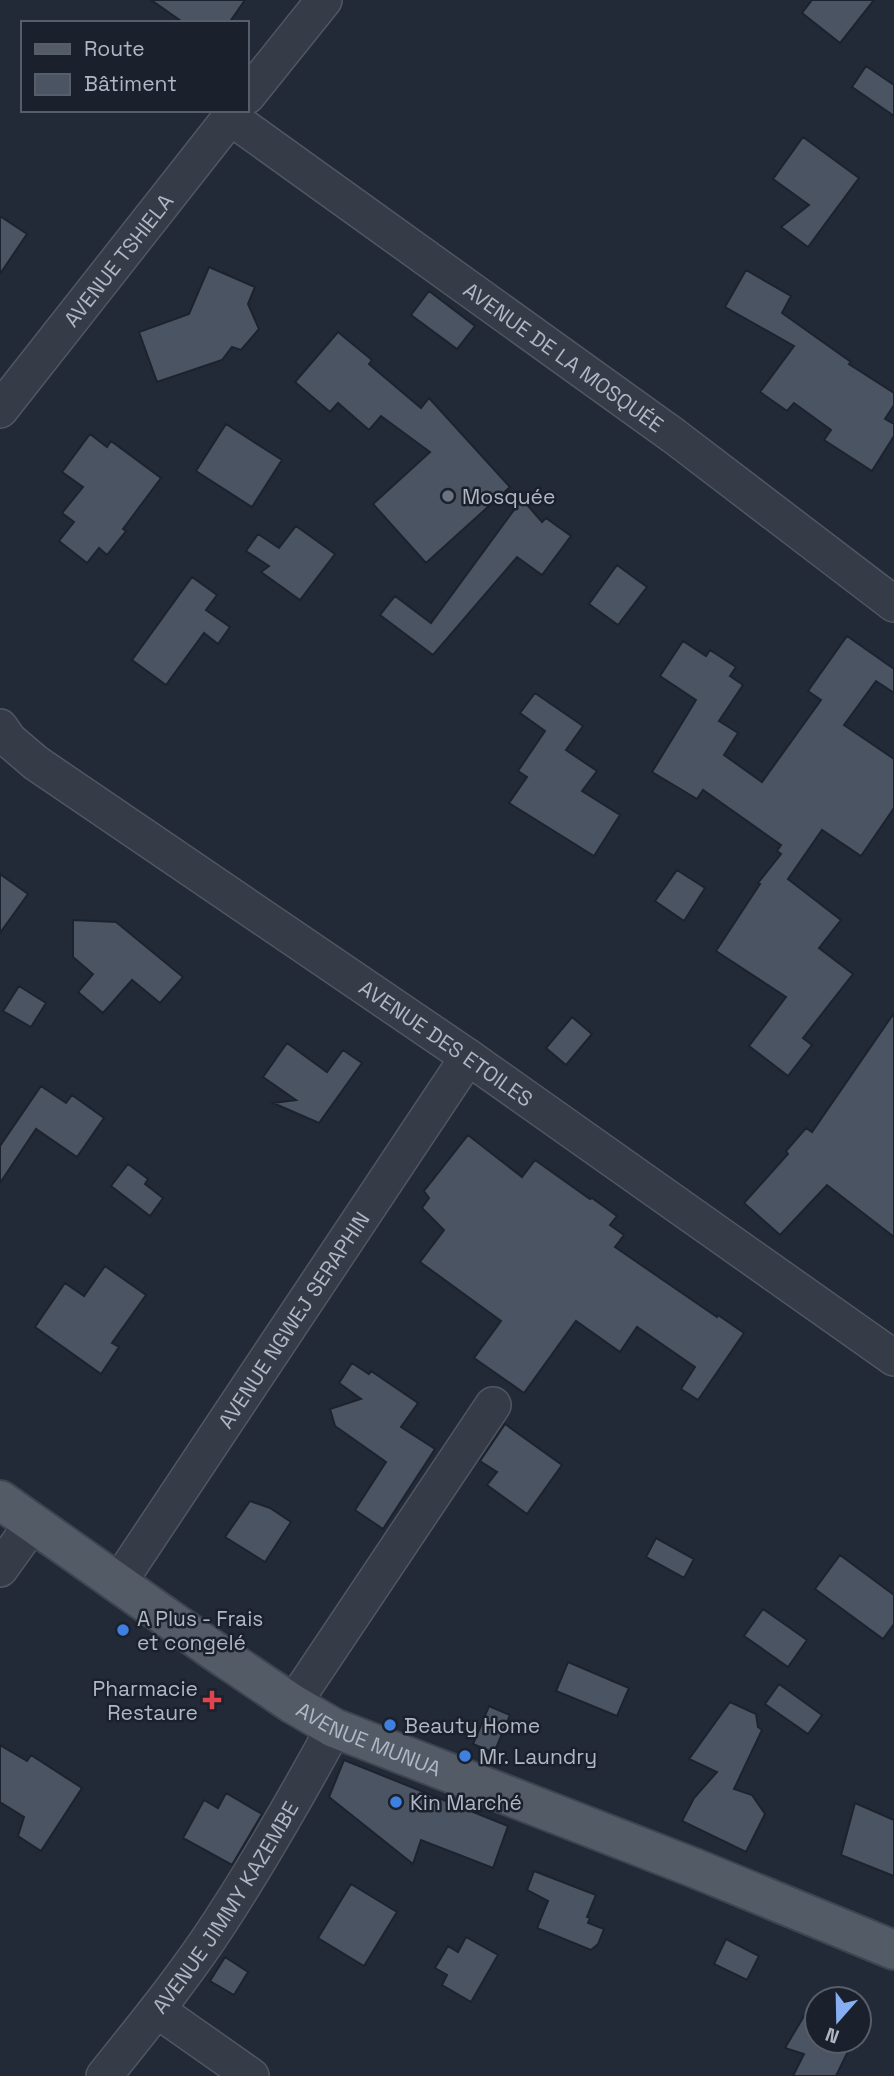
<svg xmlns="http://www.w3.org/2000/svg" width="894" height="2076" font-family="'Space Grotesk',sans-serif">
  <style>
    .building { fill: #4a5463; stroke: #1d232e; stroke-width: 2 }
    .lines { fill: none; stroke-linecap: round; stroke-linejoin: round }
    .minor-casing { stroke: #505762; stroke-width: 38 }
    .major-casing { stroke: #3e4551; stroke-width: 42 }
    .minor { stroke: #353c47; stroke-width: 35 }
    .major { stroke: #535b67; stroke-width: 38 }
    .worship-dot { fill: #6b7280; stroke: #1b212c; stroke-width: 2.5 }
    .shop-dot { fill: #3f7fe0; stroke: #1b212c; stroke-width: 2.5 }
    .health-dot { fill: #e0444e; stroke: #1b212c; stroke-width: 2.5 }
    .labels { text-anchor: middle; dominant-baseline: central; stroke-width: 5; stroke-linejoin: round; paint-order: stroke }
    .street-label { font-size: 21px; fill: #b0b7c4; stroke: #1b212c }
    .poi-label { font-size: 21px; fill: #b0b7c4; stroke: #1b212c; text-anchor: start }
  </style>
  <rect width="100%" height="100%" fill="#222a37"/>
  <path class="building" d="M 151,0 L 245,0 L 229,23 L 184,23 Z
    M 812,0 L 874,0 L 840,43 L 802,13 Z
    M 866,66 L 894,85 L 894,116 L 852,87 Z
    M 803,137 L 859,178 L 808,247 L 781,227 L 809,205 L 773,179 Z
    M 0,216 L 27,234 L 0,274 Z
    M 209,267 L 255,287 L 248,304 L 259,329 L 241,350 L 232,347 L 222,360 L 157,382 L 139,332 L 189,314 Z
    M 746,270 L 791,296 L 782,313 L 851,362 L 849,364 L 894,393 L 894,405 L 885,419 L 894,424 L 894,436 L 872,471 L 824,440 L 831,430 L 794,403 L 787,411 L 760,392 L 794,346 L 725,307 Z
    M 429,291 L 475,326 L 457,349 L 411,315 Z
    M 338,332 L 372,360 L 369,364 L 421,408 L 429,398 L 510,487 L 426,563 L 373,504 L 430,452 L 381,416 L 369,430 L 338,403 L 330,412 L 295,382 Z
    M 226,424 L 282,460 L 252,507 L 196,471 Z
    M 90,434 L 107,447 L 111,441 L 161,478 L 123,529 L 126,531 L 107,555 L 99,548 L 87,563 L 59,541 L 74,522 L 62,513 L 83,487 L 62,472 Z
    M 522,499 L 542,522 L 546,518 L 571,536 L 542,575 L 517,557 L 433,655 L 380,615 L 395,596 L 431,623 Z
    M 296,526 L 335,554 L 300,600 L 261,572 L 269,566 L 246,551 L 258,534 L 279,548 Z
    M 617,565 L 647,587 L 618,625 L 589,604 Z
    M 192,577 L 217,595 L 206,610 L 230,627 L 218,644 L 204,633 L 166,685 L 132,660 Z
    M 847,636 L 894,669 L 894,693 L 876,681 L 844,725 L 894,759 L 894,808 L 861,856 L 822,830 L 788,879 L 841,920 L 819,948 L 853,974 L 803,1038 L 812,1045 L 788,1076 L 749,1046 L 786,997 L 716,951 L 760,884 L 758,883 L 781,854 L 777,851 L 781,845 L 703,790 L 697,799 L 652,772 L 696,700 L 660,676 L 683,641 L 706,656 L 710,650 L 736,667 L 730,676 L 743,685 L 719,721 L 738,733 L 724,755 L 762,782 L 821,700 L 808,691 Z
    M 535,693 L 583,726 L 566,750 L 597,771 L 582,791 L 620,815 L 594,856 L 509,803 L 527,777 L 518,771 L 545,731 L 520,713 Z
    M 677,870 L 705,888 L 684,921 L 655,901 Z
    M 0,874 L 28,894 L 0,933 Z
    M 73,920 L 116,922 L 183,977 L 160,1003 L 132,980 L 103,1013 L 78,992 L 93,974 L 73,957 Z
    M 19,986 L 46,1003 L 31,1027 L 3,1011 Z
    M 894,1013 L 894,1237 L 827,1185 L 780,1235 L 744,1203 L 788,1154 L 786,1151 L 806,1128 L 812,1132 Z
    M 572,1017 L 592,1034 L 566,1065 L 546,1048 Z
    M 287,1043 L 327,1072 L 343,1050 L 362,1063 L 319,1123 L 273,1103 L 296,1100 L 263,1077 Z
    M 41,1086 L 66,1103 L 72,1095 L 104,1118 L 77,1157 L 36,1129 L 0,1183 L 0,1146 Z
    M 468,1135 L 522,1177 L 535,1160 L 590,1199 L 592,1198 L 617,1216 L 610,1225 L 624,1235 L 615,1247 L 717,1317 L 718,1315 L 744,1333 L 698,1400 L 681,1389 L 695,1367 L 637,1327 L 620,1352 L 576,1321 L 524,1393 L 474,1358 L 501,1321 L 420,1262 L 444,1230 L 422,1208 L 429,1198 L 424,1191 Z
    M 128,1164 L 148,1179 L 145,1184 L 163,1198 L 150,1216 L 111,1186 Z
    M 105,1266 L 146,1295 L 112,1343 L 119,1347 L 101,1374 L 35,1327 L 65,1283 L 84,1296 Z
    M 352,1363 L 369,1374 L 371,1371 L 418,1403 L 401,1427 L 435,1449 L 383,1529 L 355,1510 L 386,1462 L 335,1426 L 330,1409 L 361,1399 L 339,1383 Z
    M 505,1424 L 562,1465 L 527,1514 L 487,1485 L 497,1472 L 480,1461 Z
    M 250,1501 L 270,1508 L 291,1522 L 265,1562 L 225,1537 Z
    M 656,1538 L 694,1559 L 684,1578 L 646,1557 Z
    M 840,1555 L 894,1595 L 894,1624 L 883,1639 L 815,1589 Z
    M 763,1609 L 807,1640 L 788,1667 L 744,1636 Z
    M 568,1662 L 629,1688 L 617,1716 L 556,1691 Z
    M 779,1684 L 822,1715 L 808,1734 L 765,1704 Z
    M 730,1702 L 756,1714 L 758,1727 L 762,1730 L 734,1789 L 752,1795 L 765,1814 L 746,1852 L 682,1821 L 694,1798 L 717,1772 L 689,1759 Z
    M 489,1706 L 510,1715 L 494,1753 L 473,1744 Z
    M 0,1745 L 27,1761 L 31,1755 L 82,1788 L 41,1851 L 18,1836 L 24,1817 L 0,1802 Z
    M 344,1760 L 508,1826 L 493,1868 L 421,1840 L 413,1864 L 329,1797 Z
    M 226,1793 L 262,1814 L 232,1865 L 183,1838 L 204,1800 L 218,1808 Z
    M 855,1803 L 894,1820 L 894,1876 L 841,1855 Z
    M 534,1871 L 596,1895 L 587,1917 L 590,1918 L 588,1923 L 604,1929 L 598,1944 L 591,1950 L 537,1928 L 548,1901 L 527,1890 Z
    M 351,1884 L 397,1912 L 364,1966 L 318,1938 Z
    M 466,1937 L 498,1955 L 471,2002 L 442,1985 L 447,1975 L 435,1968 L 448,1946 L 458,1952 Z
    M 726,1939 L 759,1956 L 747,1980 L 714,1964 Z
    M 225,1957 L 248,1972 L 234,1995 L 210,1981 Z
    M 817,1994 L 817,2041 L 853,2041 L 836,2076 L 793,2076 L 804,2054 L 785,2048 Z"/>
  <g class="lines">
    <g class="minor-casing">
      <g id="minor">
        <path d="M 247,96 L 324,0"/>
        <path id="s1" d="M 230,117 L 674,436 L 894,604"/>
        <path id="s2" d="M 0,410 L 236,110"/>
        <path id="s3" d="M 0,727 L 9,740 L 36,763 L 468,1057 L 894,1358"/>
        <path d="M 0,1569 L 33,1523"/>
        <path id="s4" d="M 119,1582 L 468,1057"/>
        <path d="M 293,1704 L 493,1405"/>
        <path d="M 157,2010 L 251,2076"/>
        <path id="s5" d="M 104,2076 C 144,2026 185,1976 220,1922 C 261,1859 298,1794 334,1728"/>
      </g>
    </g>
    <g class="major-casing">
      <g id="major">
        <path id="s6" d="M 0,1500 L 213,1650 L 293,1704 L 334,1728 L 692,1867 L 894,1950"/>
      </g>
    </g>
    <use href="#minor" class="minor"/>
    <use href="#major" class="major"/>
  </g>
  <circle class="worship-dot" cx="448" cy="496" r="7"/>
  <g class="shop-dot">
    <circle cx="123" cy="1630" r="7"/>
    <circle cx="390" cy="1725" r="7"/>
    <circle cx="465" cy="1756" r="7"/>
    <circle cx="396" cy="1802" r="7"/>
  </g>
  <path class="health-dot" d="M208.5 1689.5h7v7h7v7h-7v7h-7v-7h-7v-7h7z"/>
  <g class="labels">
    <g class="street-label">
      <text stroke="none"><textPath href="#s2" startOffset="191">AVENUE TSHIELA</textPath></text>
      <text stroke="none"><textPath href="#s1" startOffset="411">AVENUE DE LA MOSQUÉE</textPath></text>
      <text stroke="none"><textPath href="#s3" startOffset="548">AVENUE DES ETOILES</textPath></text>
      <text stroke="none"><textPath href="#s4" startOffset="315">AVENUE NGWEJ SERAPHIN</textPath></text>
      <text stroke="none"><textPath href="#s6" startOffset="441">AVENUE MUNUA</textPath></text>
      <text stroke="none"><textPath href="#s5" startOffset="208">AVENUE JIMMY KAZEMBE</textPath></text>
    </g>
    <g class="poi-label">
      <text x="462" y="496">Mosquée</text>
      <text x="137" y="1618">A Plus - Frais<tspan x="137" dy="24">et congelé</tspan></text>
      <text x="198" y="1688" text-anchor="end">Pharmacie<tspan x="198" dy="24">Restaure</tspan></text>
      <text x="404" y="1725">Beauty Home</text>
      <text x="479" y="1756">Mr. Laundry</text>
      <text x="410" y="1802">Kin Marché</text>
    </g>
  </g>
  <rect x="21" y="21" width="228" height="91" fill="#1b212c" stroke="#575d69" stroke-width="2"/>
  <rect x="35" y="44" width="35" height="10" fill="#535b67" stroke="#575d69" stroke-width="2"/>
  <text x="84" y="56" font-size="21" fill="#b0b7c4">Route</text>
  <rect x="35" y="74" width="35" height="21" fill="#4a5463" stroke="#575d69" stroke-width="2"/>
  <text x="84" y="91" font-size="21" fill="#b0b7c4">Bâtiment</text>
  <g transform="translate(838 2020) rotate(200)"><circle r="33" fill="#1b212c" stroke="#575d69" stroke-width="2"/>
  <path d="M0-5L12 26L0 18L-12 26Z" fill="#87aef1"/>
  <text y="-10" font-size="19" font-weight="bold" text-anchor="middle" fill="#b0b7c4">N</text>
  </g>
</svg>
